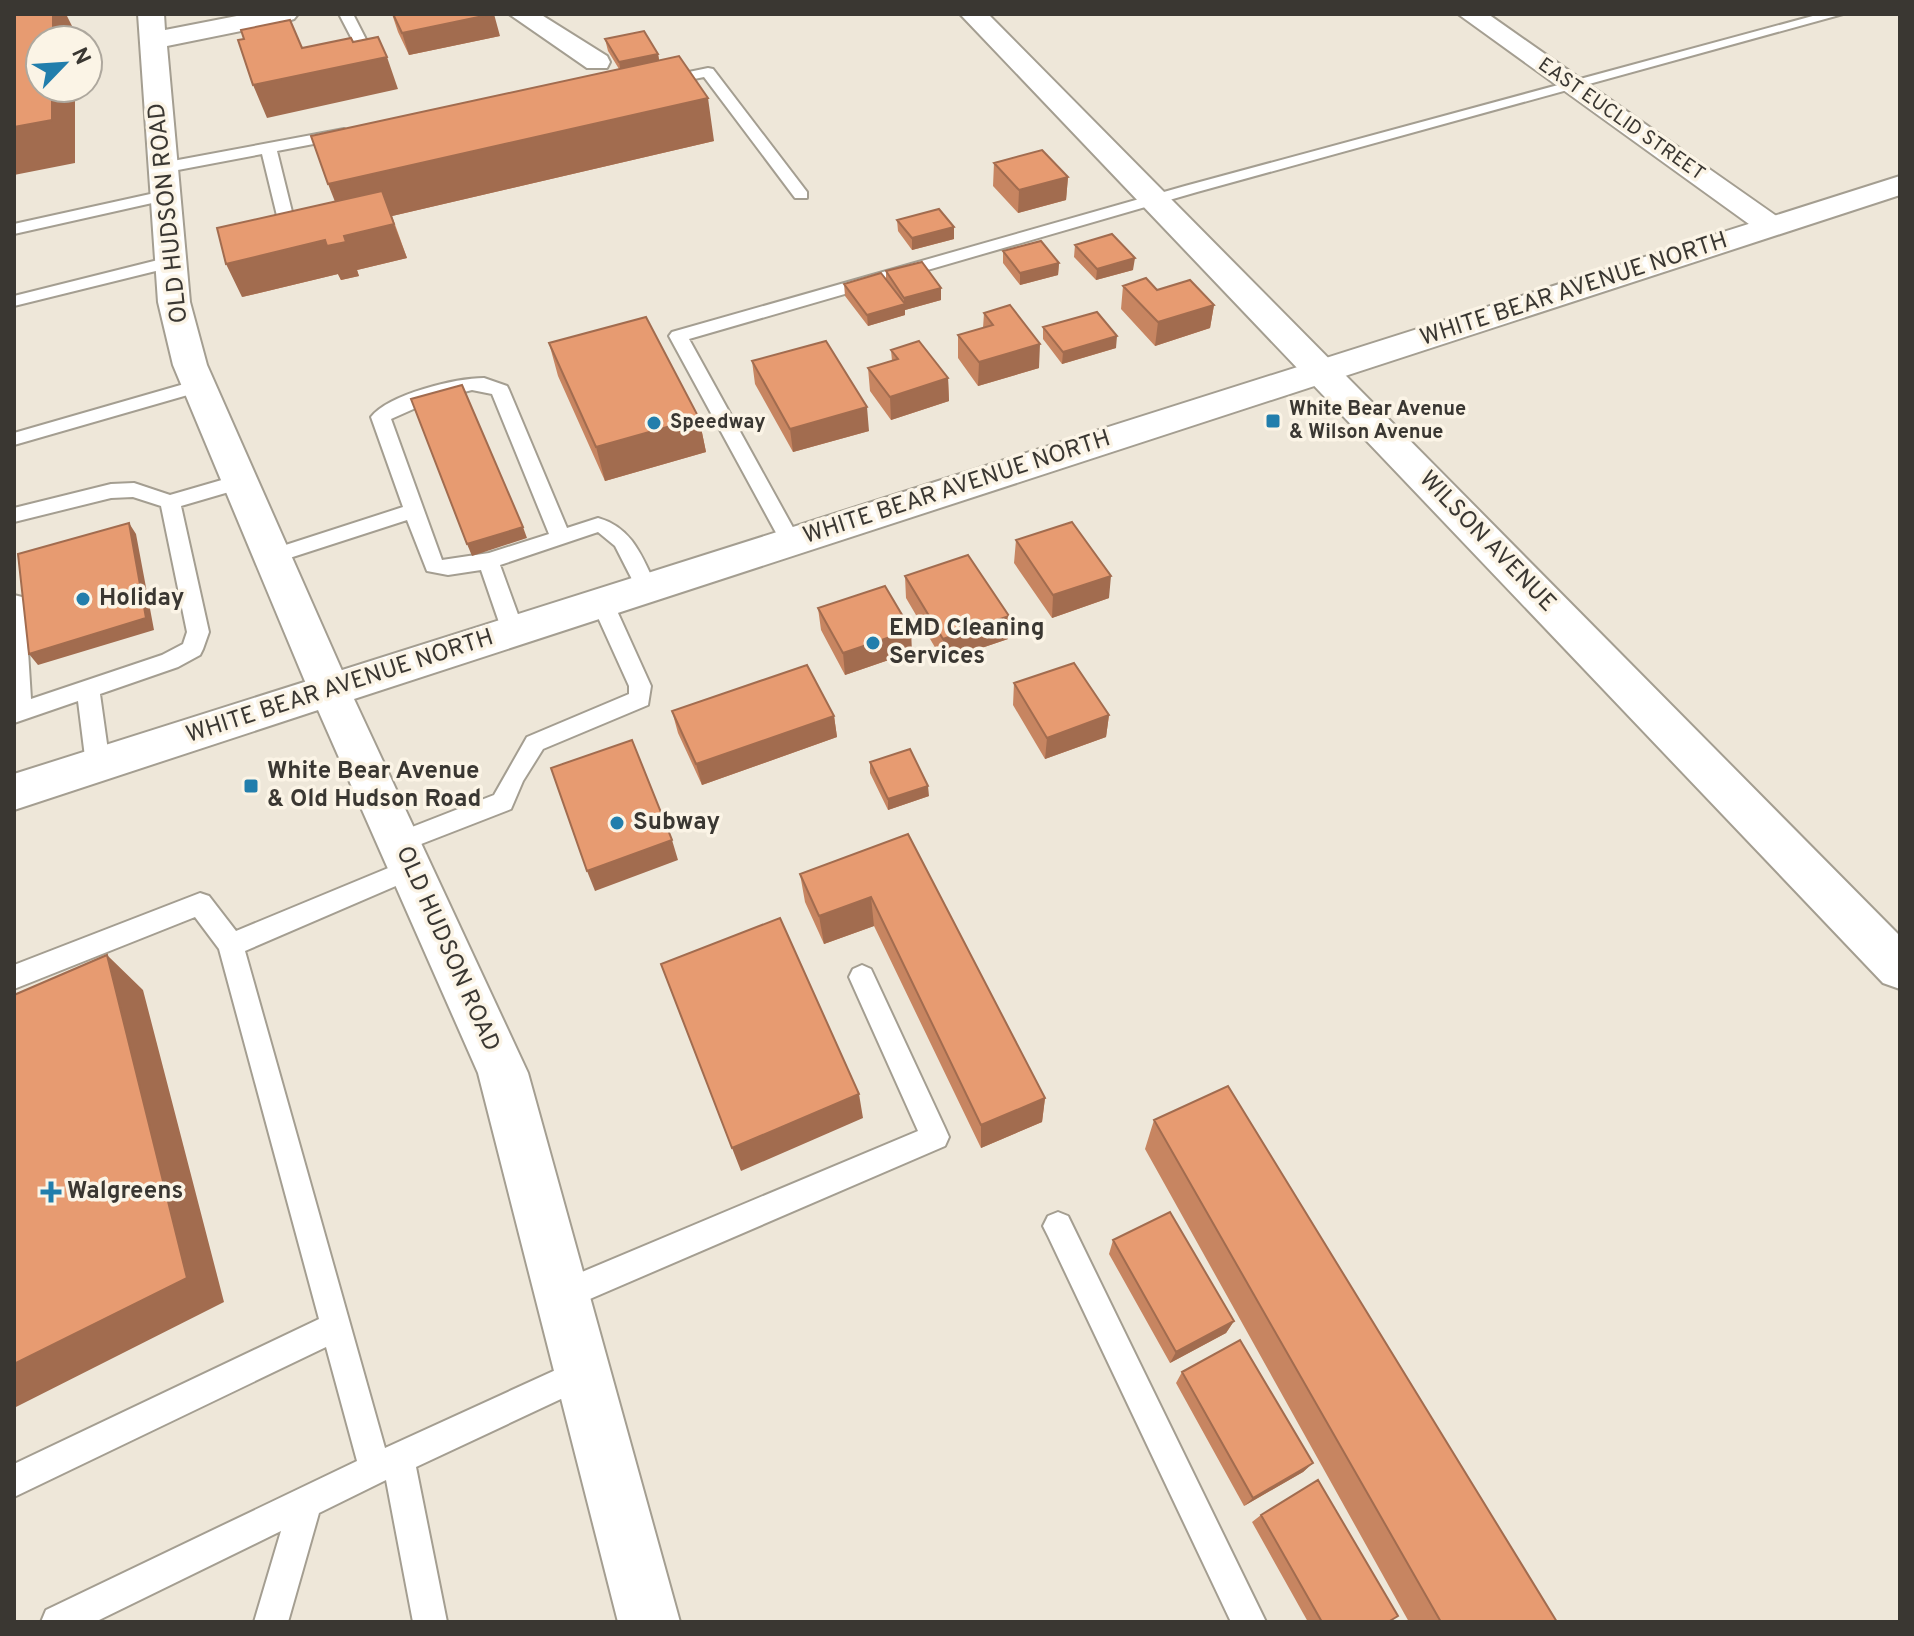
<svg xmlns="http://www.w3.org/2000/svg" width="1914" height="1636" font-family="Overpass,sans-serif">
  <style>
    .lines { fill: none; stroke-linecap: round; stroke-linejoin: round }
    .lane-casing { stroke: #a49e91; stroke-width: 4 }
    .street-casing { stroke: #a49e91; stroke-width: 4 }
    .secondary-casing { stroke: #a49e91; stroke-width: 4 }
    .lane { fill: #fff; fill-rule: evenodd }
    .street { fill: #fff; fill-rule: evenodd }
    .secondary { fill: #fff; fill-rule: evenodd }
    .wall { fill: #c78561 }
    .shaded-wall { fill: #a26c4f }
    .building { fill: #e79b71; stroke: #a26c4f; stroke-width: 2 }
    .poi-dot { fill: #227eac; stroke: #fbf4e6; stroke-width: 3 }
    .labels { text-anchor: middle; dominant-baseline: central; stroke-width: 7; stroke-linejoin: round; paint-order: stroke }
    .far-street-label { font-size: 20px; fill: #3a3732; stroke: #fbf4e6 }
    .far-poi-label { font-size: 20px; font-weight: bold; fill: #3a3732; stroke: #fbf4e6; text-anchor: start }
    .street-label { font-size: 24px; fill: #3a3732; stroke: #fbf4e6 }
    .poi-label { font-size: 24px; font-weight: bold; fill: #3a3732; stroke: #fbf4e6; text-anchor: start }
  </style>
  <rect width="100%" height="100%" fill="#eee7d9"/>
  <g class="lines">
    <g class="lane-casing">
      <path id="lane" d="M 339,14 L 353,14 L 376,59 L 374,62 L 364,62 Z
        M 1820,14 L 1843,14 L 1197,192 L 689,339 L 801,542 L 798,547 L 784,547 L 781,542 L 669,336 L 672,332 L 1185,186 Z
        M 708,68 L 713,69 L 807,192 L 807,198 L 795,198 L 704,77 L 660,86 L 653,82 L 655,79 Z
        M 344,129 L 352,134 L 350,137 L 277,151 L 296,228 L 288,233 L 280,228 L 262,154 L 162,173 L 154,168 L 162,163 Z
        M 164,191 L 170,193 L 170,199 L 14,234 L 14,224 Z
        M 170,257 L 176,258 L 179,262 L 176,266 L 14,306 L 14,296 Z
        M 484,378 L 507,386 L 509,390 L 567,528 L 598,518 C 633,528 642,557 657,588 L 653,593 L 639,593 L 615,546 L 598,532 L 500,565 L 524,631 L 521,637 L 505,637 L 502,631 L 481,570 L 448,575 L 427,571 L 407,520 L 271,564 L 264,562 L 261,557 L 264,552 L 403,507 L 371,417 C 389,394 456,378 484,378 ZM 472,390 L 492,394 L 549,534 L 489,553 L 442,560 L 391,419 L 436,399 Z
        M 198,380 L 207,386 L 205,390 L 14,445 L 14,433 Z
        M 239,475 L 246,477 L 249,482 L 246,487 L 181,506 L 209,632 L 203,649 L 200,655 L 178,667 L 100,694 L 110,765 L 106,772 L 98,774 L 90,772 L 86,765 L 78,701 L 14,723 L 14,595 L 22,597 L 25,603 L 31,699 L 162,655 L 183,644 L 187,632 L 161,506 L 133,497 L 111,498 L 14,522 L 14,508 L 111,484 L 134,483 L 170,495 Z
        M 602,594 L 610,597 L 613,602 L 651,686 L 648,705 L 543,749 L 523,781 L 511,809 L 398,853 L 389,850 L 386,843 L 389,836 L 494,795 L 527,737 L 629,694 L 629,686 L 591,602 L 594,597 Z
        M 410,859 L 419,862 L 422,869 L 419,876 L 245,951 L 385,1448 L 582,1358 L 593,1362 L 597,1373 L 593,1384 L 416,1467 L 447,1622 L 413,1622 L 386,1480 L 319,1513 L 288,1622 L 254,1622 L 281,1531 L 95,1622 L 41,1622 L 46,1610 L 357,1461 L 326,1347 L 14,1497 L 14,1464 L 319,1319 L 219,949 L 195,917 L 14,989 L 14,965 L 200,893 L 209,896 L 236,931 Z
        M 862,965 L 871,969 L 945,1128 L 949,1137 L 945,1146 L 562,1311 L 551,1307 L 547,1296 L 551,1285 L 918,1131 L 849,977 L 853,969 Z
        M 1058,1212 L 1068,1216 L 1266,1622 L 1231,1622 L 1048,1236 L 1043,1226 L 1048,1216 Z"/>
    </g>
    <g class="street-casing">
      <path id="street" d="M 138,14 L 164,14 L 165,30 L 247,14 L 298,14 L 294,19 L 285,22 L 167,46 L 190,302 L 207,365 L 351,691 L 345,702 L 330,707 L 315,702 L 309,691 L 173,365 L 158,302 Z
        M 509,14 L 540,14 L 607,56 L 610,62 L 607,68 L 587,68 Z
        M 960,14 L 988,14 L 1900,936 L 1900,989 L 1883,983 Z
        M 1458,14 L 1488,14 L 1782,220 L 1786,226 L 1782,232 L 1771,235 L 1760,232 Z"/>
    </g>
    <g class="secondary-casing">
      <path id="secondary" d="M 1900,176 L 1900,195 L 354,699 L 528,1073 L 680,1622 L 618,1622 L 478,1073 L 318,710 L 14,810 L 14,774 Z"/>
    </g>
    <use href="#lane" class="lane"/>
    <use href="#street" class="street"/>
    <use href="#secondary" class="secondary"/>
  </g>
  <path class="wall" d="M 392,14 L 393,14 L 500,36 L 409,55 L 398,32 Z
    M 605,39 L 658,54 L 659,60 L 714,141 L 392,216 L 407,258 L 357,270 L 359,276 L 341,280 L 338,274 L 242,297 L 335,202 L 619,69 L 608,51 Z
    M 994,163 L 1068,177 L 1066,200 L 1018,213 L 993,186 Z
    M 897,220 L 954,239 L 912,250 L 898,231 Z
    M 1075,245 L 1133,270 L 1096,280 L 1074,257 Z
    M 1003,251 L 1059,263 L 1058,275 L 1020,285 L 1003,263 Z
    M 886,271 L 941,288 L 941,300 L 905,310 L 905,315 L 868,326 L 845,296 L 844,284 L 886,280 Z
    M 1123,286 L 1157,290 L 1214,305 L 1210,328 L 1155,346 L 1121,309 Z
    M 984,313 L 1039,368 L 978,386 L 958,358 L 958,335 L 983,328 Z
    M 1043,327 L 1116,348 L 1062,364 L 1043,339 Z
    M 549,343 L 699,418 L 706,452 L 605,481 L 558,376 Z
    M 891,350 L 948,378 L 949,401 L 891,420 L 870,391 L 868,368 L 892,361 Z
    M 752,361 L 869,431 L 793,452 L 755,384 Z
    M 1016,540 L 1109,598 L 1052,618 L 1014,563 Z
    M 905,576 L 1008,639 L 943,661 L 906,598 Z
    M 818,608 L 912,652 L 845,675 L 821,630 Z
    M 1014,683 L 1109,715 L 1106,737 L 1045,759 L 1013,705 Z
    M 672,711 L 834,716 L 837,737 L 702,785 L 678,733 Z
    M 870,762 L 929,796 L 888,810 L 870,773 Z
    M 908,834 L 1045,1098 L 1042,1122 L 981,1148 L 874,926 L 824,944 L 805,902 L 800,874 Z
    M 1154,1120 L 1557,1622 L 1409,1622 L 1145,1149 Z
    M 1113,1240 L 1234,1321 L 1226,1333 L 1170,1363 L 1109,1254 Z
    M 1182,1372 L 1313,1463 L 1303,1472 L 1244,1506 L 1176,1383 Z
    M 1261,1515 L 1388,1622 L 1308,1622 L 1252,1522 Z"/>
  <path class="shaded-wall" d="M 53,14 L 66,14 L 75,32 L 75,40 L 53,40 Z
    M 494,14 L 500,36 L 409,55 L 402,33 Z
    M 658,54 L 660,65 L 621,73 L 619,62 Z
    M 387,57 L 398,89 L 267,118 L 253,85 Z
    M 52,88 L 75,88 L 75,163 L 14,175 L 14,127 Z
    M 708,98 L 714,141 L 345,227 L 328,184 Z
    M 1068,177 L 1066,200 L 1018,213 L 1019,190 Z
    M 394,224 L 407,258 L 357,270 L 359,276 L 341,280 L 338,274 L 242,297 L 226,264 Z
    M 954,227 L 954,239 L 912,250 L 912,238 Z
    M 1135,258 L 1133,270 L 1096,280 L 1097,269 Z
    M 1059,263 L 1058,275 L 1020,285 L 1020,273 Z
    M 941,288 L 941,300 L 905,310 L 905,315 L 868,326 L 867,315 L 904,304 L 904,298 Z
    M 1214,305 L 1210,328 L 1155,346 L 1158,322 Z
    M 1117,336 L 1116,348 L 1062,364 L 1063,352 Z
    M 1040,344 L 1039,368 L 978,386 L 979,362 Z
    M 948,378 L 949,401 L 891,420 L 890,397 Z
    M 867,407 L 869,431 L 793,452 L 790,429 Z
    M 699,418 L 706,452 L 605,481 L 596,447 Z
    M 129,523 L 136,534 L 154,630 L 38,665 L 29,654 Z
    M 523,527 L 527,538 L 472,556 L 467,544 Z
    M 1111,576 L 1109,598 L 1052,618 L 1053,595 Z
    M 1009,616 L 1008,639 L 943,661 L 943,639 Z
    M 911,630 L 912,652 L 845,675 L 843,653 Z
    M 1109,715 L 1106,737 L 1045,759 L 1047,738 Z
    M 834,716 L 837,737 L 702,785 L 696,764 Z
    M 928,786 L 929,796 L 888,810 L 888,799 Z
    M 672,840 L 678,860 L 595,891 L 587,871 Z
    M 871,897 L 874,926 L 824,944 L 819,916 Z
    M 107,955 L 143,990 L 224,1302 L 14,1408 L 14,1364 Z
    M 859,1094 L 863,1118 L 741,1171 L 732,1148 Z
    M 1045,1098 L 1042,1122 L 981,1148 L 981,1125 Z
    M 1234,1321 L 1226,1333 L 1170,1363 L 1176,1352 Z
    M 1313,1463 L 1303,1472 L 1244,1506 L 1253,1498 Z"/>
  <path class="building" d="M 14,14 L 53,14 L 53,40 L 40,40 L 40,88 L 52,88 L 52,120 L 14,127 Z
    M 393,14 L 493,14 L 402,33 Z
    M 290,20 L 302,48 L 351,38 L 353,42 L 378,37 L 387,57 L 253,85 L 238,40 L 244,39 L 241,30 Z
    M 644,31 L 658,54 L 619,62 L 605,39 Z
    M 679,56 L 708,98 L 328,184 L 311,136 Z
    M 1042,150 L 1068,177 L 1019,190 L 994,163 Z
    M 382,191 L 394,224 L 344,236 L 346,242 L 327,246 L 325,240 L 226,264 L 217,228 Z
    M 939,209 L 954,227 L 912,238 L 897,220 Z
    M 1112,234 L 1135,258 L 1097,269 L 1075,245 Z
    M 1041,241 L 1059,263 L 1020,273 L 1003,251 Z
    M 922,262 L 941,288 L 904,298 L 886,271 Z
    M 881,273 L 905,304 L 867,315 L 844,284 Z
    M 1146,278 L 1157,290 L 1190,280 L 1214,305 L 1158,322 L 1123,286 Z
    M 1010,305 L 1040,344 L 979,362 L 958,335 L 993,325 L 984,313 Z
    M 1097,312 L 1117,336 L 1063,352 L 1043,327 Z
    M 646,317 L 699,418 L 596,447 L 549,343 Z
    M 826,341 L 867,407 L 790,429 L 752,361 Z
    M 919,341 L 948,378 L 890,397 L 868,368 L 898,359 L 891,350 Z
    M 462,385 L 523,527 L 467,544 L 411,399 Z
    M 1072,522 L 1111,576 L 1053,595 L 1016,540 Z
    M 129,523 L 146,618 L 29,654 L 18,554 Z
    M 968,555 L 1009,616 L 943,639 L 905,576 Z
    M 885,586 L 911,630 L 843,653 L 818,608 Z
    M 1074,663 L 1109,715 L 1047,738 L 1014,683 Z
    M 807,665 L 834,716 L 696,764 L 672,711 Z
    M 632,740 L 672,840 L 587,871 L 551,768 Z
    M 910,749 L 928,786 L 888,799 L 870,762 Z
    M 908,834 L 1045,1098 L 981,1125 L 871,897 L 819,916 L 800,874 Z
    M 780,918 L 859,1094 L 732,1148 L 661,964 Z
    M 107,955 L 187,1278 L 14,1364 L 14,995 Z
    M 1228,1086 L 1557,1622 L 1441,1622 L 1154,1120 Z
    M 1170,1212 L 1234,1321 L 1176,1352 L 1113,1240 Z
    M 1240,1340 L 1313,1463 L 1253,1498 L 1182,1372 Z
    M 1318,1480 L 1398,1616 L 1388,1622 L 1322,1622 L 1261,1515 Z"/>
  <g class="poi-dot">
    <rect x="1265" y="413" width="16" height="16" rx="4"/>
    <circle cx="654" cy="423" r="8"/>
    <circle cx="83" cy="599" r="8"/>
    <circle cx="873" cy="643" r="8"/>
    <rect x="243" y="778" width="16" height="16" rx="4"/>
    <circle cx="617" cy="823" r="8"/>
    <path d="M47 1180h8v8h8v8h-8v8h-8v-8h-8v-8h8z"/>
  </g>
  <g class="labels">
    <g class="far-street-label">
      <text transform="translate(1621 120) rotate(35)">EAST EUCLID STREET</text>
    </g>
    <g class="far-poi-label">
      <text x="1289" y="410">White Bear Avenue<tspan x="1289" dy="23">&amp; Wilson Avenue</tspan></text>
      <text x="670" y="423">Speedway</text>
    </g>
    <g class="street-label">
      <text transform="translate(169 213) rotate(-96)">OLD HUDSON ROAD</text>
      <text transform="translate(1574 290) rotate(-18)">WHITE BEAR AVENUE NORTH</text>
      <text transform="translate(957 488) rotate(-18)">WHITE BEAR AVENUE NORTH</text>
      <text transform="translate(1487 542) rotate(46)">WILSON AVENUE</text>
      <text transform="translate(340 687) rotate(-18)">WHITE BEAR AVENUE NORTH</text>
      <text transform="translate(447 949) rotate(66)">OLD HUDSON ROAD</text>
    </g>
    <g class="poi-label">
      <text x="99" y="599">Holiday</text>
      <text x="889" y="629">EMD Cleaning<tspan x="889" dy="28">Services</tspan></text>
      <text x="267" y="772">White Bear Avenue<tspan x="267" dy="28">&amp; Old Hudson Road</tspan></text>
      <text x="633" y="823">Subway</text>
      <text x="67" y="1192">Walgreens</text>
    </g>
  </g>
  <rect width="1914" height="1636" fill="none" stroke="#3a3732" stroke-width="32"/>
  <g transform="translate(64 64) rotate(65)"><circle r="38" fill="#fbf4e6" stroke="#aea89e" stroke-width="2"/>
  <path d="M0-6L14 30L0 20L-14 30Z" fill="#227eac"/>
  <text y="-12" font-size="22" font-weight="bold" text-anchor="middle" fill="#3a3732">N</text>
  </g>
</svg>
